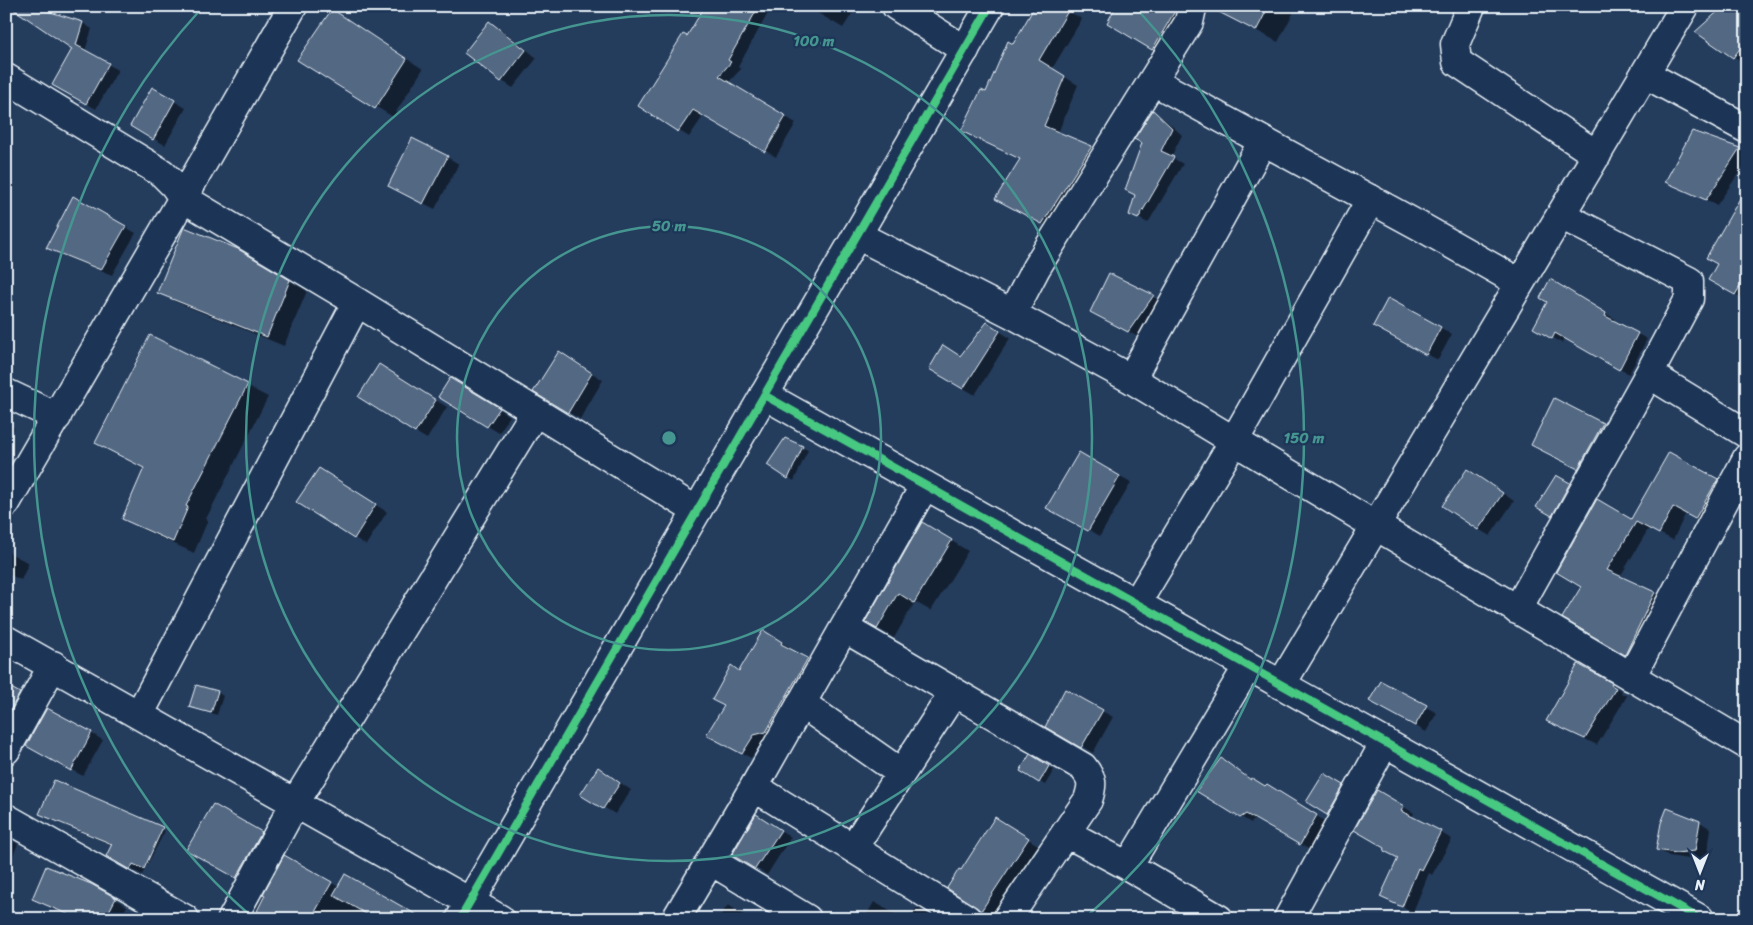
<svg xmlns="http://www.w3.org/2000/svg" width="1753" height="925" font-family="Sriracha,sans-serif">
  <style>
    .shadow { fill: #0007 }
    .building { fill: #536782; stroke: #e8f1f8 }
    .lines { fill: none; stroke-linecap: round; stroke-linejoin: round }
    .street-casing { stroke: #e8f1f8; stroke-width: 31 }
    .secondary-casing { stroke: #e8f1f8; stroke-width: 31 }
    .street { stroke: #1d3557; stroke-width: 28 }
    .secondary { stroke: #1d3557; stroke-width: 28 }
    .cycleway-casing { stroke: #1d3557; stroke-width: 11 }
    .cycleway { stroke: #46c982; stroke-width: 8 }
    .ring { fill: none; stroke: #459590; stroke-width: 2.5 }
    .centre { fill: #459590; stroke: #1d3557; stroke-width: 2.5 }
    .ring-label { font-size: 15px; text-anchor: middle; font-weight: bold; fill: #459590; stroke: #1d3557; stroke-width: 4.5; stroke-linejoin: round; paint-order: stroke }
  </style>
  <rect width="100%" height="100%" fill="#253d5d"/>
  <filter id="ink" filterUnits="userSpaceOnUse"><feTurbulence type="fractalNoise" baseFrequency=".02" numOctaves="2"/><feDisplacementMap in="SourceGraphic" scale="10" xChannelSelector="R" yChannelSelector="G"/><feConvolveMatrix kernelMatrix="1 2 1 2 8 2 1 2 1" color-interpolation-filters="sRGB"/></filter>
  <g filter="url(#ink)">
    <path class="shadow" d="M 706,6 L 772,6 L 738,67 L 741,69 L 728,83 L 796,123 L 776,157 L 704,115 L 689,137 L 640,106 L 688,38 Z
      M 806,6 L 857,6 L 843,28 Z
      M 1060,6 L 1082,19 L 1052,69 L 1078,85 L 1058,133 L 1092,147 L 1105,155 L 1056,231 L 1011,206 L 1021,160 L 976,138 L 986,94 L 1013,46 Z
      M 1118,6 L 1201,6 L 1174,61 L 1108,23 Z
      M 1210,6 L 1297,6 L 1278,42 Z
      M 1747,6 L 1747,65 L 1697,32 Z
      M 332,11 L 423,69 L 393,117 L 299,60 Z
      M 83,23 L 92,29 L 85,51 L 118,70 L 96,109 L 54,85 L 74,49 Z
      M 490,23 L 501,29 L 537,58 L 513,88 L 502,81 L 465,53 Z
      M 153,89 L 186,108 L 165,145 L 131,126 Z
      M 1153,112 L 1163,118 L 1182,135 L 1171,157 L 1183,164 L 1148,223 L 1130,214 L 1136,196 Z
      M 1739,149 L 1747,154 L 1747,161 L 1717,205 L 1666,182 Z
      M 447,157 L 459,164 L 435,209 L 401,192 Z
      M 73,197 L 136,233 L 112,275 L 59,254 L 48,248 Z
      M 1747,222 L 1747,301 L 1710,280 Z
      M 238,250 L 307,291 L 284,346 L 176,302 L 159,292 Z
      M 1109,274 L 1165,303 L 1140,338 L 1103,318 Z
      M 1551,281 L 1615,319 L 1613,321 L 1647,339 L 1629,374 L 1565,337 L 1562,343 L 1535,327 L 1548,302 Z
      M 1389,299 L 1452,334 L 1438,360 L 1386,332 Z
      M 987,323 L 1010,338 L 975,395 L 930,368 L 960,357 Z
      M 150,336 L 268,397 L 206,519 L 208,520 L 194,553 L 144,530 L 123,518 L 145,469 L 96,442 Z
      M 560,352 L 603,380 L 580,419 L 568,412 Z
      M 391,372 L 447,407 L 427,439 L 415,432 Z
      M 462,386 L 510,416 L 499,433 L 440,397 Z
      M 1555,400 L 1614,430 L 1590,474 L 1544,451 Z
      M 6,423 L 14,428 L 6,444 Z
      M 785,440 L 808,450 L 794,481 L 769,465 Z
      M 1079,454 L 1131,483 L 1100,536 L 1048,507 Z
      M 1669,454 L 1730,488 L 1709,526 L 1686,513 L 1673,540 L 1649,528 L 1620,577 L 1667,600 L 1638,661 L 1564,617 L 1632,521 Z
      M 331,476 L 387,512 L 366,545 L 298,502 Z
      M 1479,477 L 1514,501 L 1490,536 L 1478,529 Z
      M 1556,477 L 1575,488 L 1558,518 L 1538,506 Z
      M 939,533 L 968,551 L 931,611 L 915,602 L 894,638 L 867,622 Z
      M 6,551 L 29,563 L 21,580 L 6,573 Z
      M 764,632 L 791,648 L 790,650 L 817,665 L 775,737 L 763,740 L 751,758 L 716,740 L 726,706 L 739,672 Z
      M 1579,665 L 1622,691 L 1621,693 L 1627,696 L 1597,745 L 1548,721 Z
      M 1381,682 L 1437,713 L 1426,732 L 1371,700 Z
      M 217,692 L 223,696 L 217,715 L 190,706 Z
      M 48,709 L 103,740 L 83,776 L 39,753 Z
      M 1102,711 L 1113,717 L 1093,753 L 1047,726 Z
      M 1030,756 L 1054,770 L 1045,785 L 1022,771 Z
      M 1221,760 L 1252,780 L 1266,788 L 1277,791 L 1326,822 L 1310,850 L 1256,818 L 1251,823 L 1241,817 Z
      M 598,768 L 631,790 L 615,814 L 582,794 Z
      M 1325,774 L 1348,789 L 1333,817 L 1308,802 Z
      M 1377,791 L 1414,813 L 1412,817 L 1452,839 L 1432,875 L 1429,873 L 1413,912 L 1381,896 L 1399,858 Z
      M 213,805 L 272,839 L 248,884 L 188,849 Z
      M 41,814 L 153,824 L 165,831 L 142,875 L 107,856 L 112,845 L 52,820 Z
      M 995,819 L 1038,845 L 992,916 L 949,888 L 962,872 Z
      M 768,822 L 791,837 L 767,875 L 733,855 Z
      M 1700,822 L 1711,829 L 1707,857 L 1688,859 L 1669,856 L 1657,849 Z
      M 6,837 L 18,844 L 6,872 Z
      M 285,857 L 339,887 L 363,911 L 359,919 L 251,919 Z
      M 91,885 L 127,906 L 120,919 L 75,919 L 34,899 Z
      M 874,902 L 883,907 L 903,919 L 864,919 Z
      M 728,905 L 733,908 L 749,919 L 718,919 Z
      M 917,908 L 926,913 L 935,919 L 905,919 Z"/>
    <path class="building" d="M 9,6 L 31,6 L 83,22 L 76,45 L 109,63 L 86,104 L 52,85 L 72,49 Z
      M 705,6 L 759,6 L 728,60 L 731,62 L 719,76 L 786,116 L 765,152 L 693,110 L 678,132 L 638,106 L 683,34 L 687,36 Z
      M 1035,6 L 1071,6 L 1039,60 L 1065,76 L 1044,126 L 1092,146 L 1042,224 L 995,199 L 1020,159 L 961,131 L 981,90 L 986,92 L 1008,41 L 1013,44 Z
      M 1116,6 L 1175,6 L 1175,11 L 1152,50 L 1107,23 Z
      M 1207,6 L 1269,6 L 1256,31 Z
      M 1724,6 L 1747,6 L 1747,39 L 1733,58 L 1695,32 Z
      M 332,9 L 407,59 L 375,109 L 297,60 Z
      M 489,21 L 526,50 L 501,82 L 464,53 Z
      M 152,87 L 175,100 L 153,140 L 130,126 Z
      M 1153,110 L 1172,128 L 1161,151 L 1174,157 L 1138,219 L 1129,215 L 1135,195 L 1125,190 L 1142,143 L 1134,139 Z
      M 1692,131 L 1740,148 L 1706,200 L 1665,182 Z
      M 412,138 L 448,156 L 423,204 L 388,186 Z
      M 1747,186 L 1747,275 L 1735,295 L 1708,280 L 1717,264 L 1706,258 Z
      M 73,196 L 126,226 L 101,270 L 46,248 Z
      M 184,227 L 238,249 L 290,280 L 267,337 L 157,293 Z
      M 1109,273 L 1154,295 L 1128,332 L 1090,312 Z
      M 1550,279 L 1606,313 L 1605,316 L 1638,333 L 1619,370 L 1555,333 L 1552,339 L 1533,328 L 1547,302 L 1540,298 Z
      M 1388,298 L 1441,327 L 1426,355 L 1373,326 Z
      M 987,322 L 1000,331 L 963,389 L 929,369 L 943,345 L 960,356 Z
      M 150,335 L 248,384 L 186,506 L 188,507 L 173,542 L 122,519 L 144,468 L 95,443 Z
      M 559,351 L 592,373 L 568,413 L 533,392 Z
      M 379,364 L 436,400 L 415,433 L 358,397 Z
      M 450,378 L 500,408 L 487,427 L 438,397 Z
      M 1554,398 L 1603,423 L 1578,469 L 1531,445 Z
      M 785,438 L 803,446 L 788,479 L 767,465 Z
      M 1079,452 L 1120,476 L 1088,531 L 1046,508 Z
      M 1669,452 L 1718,479 L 1695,519 L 1673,507 L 1659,534 L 1636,522 L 1607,570 L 1655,592 L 1625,655 L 1562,618 L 1581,587 L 1556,572 L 1597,499 L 1631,519 Z
      M 319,468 L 376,504 L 354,539 L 296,502 Z
      M 1467,469 L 1503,493 L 1478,530 L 1442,506 Z
      M 1556,475 L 1570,483 L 1552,516 L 1536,507 Z
      M 922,522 L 952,540 L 914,603 L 898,593 L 877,629 L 865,622 Z
      M 763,630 L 782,642 L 781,644 L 808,658 L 766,732 L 754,735 L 742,754 L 706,735 L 724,706 L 712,700 L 731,665 L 739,671 Z
      M 1578,664 L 1612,683 L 1611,685 L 1616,688 L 1585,739 L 1546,721 Z
      M 1381,681 L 1427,705 L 1415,726 L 1369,701 Z
      M 6,685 L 20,693 L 6,717 Z
      M 196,685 L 218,691 L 211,713 L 189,707 Z
      M 1065,689 L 1103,710 L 1081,748 L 1045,727 Z
      M 47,708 L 92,732 L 71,771 L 26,746 Z
      M 1030,754 L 1049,766 L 1039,783 L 1020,771 Z
      M 1221,758 L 1251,780 L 1252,778 L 1265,786 L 1267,784 L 1317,815 L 1300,845 L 1246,814 L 1240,818 L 1196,791 Z
      M 598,767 L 620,783 L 603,809 L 580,795 Z
      M 1324,773 L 1344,785 L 1327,815 L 1306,802 Z
      M 54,780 L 163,827 L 144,869 L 133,864 L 130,870 L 106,856 L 112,844 L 39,814 Z
      M 1377,790 L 1404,806 L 1401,811 L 1441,831 L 1421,870 L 1418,868 L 1402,907 L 1380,897 L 1398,858 L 1384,851 L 1385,848 L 1354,830 Z
      M 213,804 L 262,832 L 236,878 L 186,850 Z
      M 1667,808 L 1700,821 L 1695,851 L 1676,853 L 1656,850 L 1661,823 Z
      M 756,814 L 781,830 L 755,869 L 732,855 Z
      M 995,817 L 1029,838 L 981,911 L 947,888 L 959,869 L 961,870 Z
      M 284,855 L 332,882 L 311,919 L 271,919 L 257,911 L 265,895 L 263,894 Z
      M 46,866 L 91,884 L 116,898 L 105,919 L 79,919 L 32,899 Z
      M 345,874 L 424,919 L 375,919 L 333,895 Z"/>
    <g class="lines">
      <g class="street-casing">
        <path id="street" d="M 293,6 L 183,198 L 357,302 L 697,511
          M 896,6 L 965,50
          M 1471,6 L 1455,44 L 1457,62 L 1597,155
          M 1645,74 L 1747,129
          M 6,78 L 162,173 L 174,185 L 183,198 L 6,503
          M 1153,81 L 1425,229 L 1520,283
          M 857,235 L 1012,314 L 1131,379 L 1376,526 L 1747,745
          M 1012,314 L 1036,268 L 1189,22 L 1192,8 L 1190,6
          M 1649,374 L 1747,434
          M 1131,379 L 1263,141
          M 6,393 L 57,417
          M 764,395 L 1700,919
          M 1136,604 L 1234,441 L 1371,199
          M 1517,610 L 1649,374 L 1689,299 L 1689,281 L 1561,215
          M 844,628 L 1083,767 C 1093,780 1093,784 1088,800 L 1007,919
          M 6,640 L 500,919
          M 1631,677 L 1747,458
          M 1281,685 L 1685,6
          M 801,703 L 901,773
          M 139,715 L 357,302
          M 6,750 L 53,665
          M 754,787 L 967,919
          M 6,818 L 185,919
          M 1066,833 L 1128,866 L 1219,919
          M 853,848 L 954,692
          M 711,861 L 807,919
          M 1128,866 L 1248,666
          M 232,919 L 295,803 L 535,412
          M 676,919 L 754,787 L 925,485
          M 1288,919 L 1385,742"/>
      </g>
      <g class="secondary-casing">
        <path id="secondary" d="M 460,919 L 990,6"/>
      </g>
      <use href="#street" class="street"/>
      <use href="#secondary" class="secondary"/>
      <g class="cycleway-casing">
        <path id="cycleway" d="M 764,395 L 1700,919
          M 460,919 L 990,6"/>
      </g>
      <use href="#cycleway" class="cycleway"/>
    </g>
  </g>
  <g class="ring">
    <circle cx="669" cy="438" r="212"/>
    <circle cx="669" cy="438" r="423"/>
    <path d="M252 917A635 635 0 0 1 201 9M1137 9A635 635 0 0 1 1086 917"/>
  </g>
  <circle cx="669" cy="438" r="8" class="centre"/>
  <g class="ring-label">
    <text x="814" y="46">100 m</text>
    <text x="669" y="231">50 m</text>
    <text x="1304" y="443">150 m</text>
  </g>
  <rect width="1753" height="925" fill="none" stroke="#1d3557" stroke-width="25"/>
  <rect x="12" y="12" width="1728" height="900" fill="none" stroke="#e8f1f8" stroke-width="2" filter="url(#ink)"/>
  <g transform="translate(1700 872) rotate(180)" stroke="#1d3557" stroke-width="4" paint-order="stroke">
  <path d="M0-4L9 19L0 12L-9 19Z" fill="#e8f1f8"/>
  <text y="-8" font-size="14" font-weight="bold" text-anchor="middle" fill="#e8f1f8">N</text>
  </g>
</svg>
